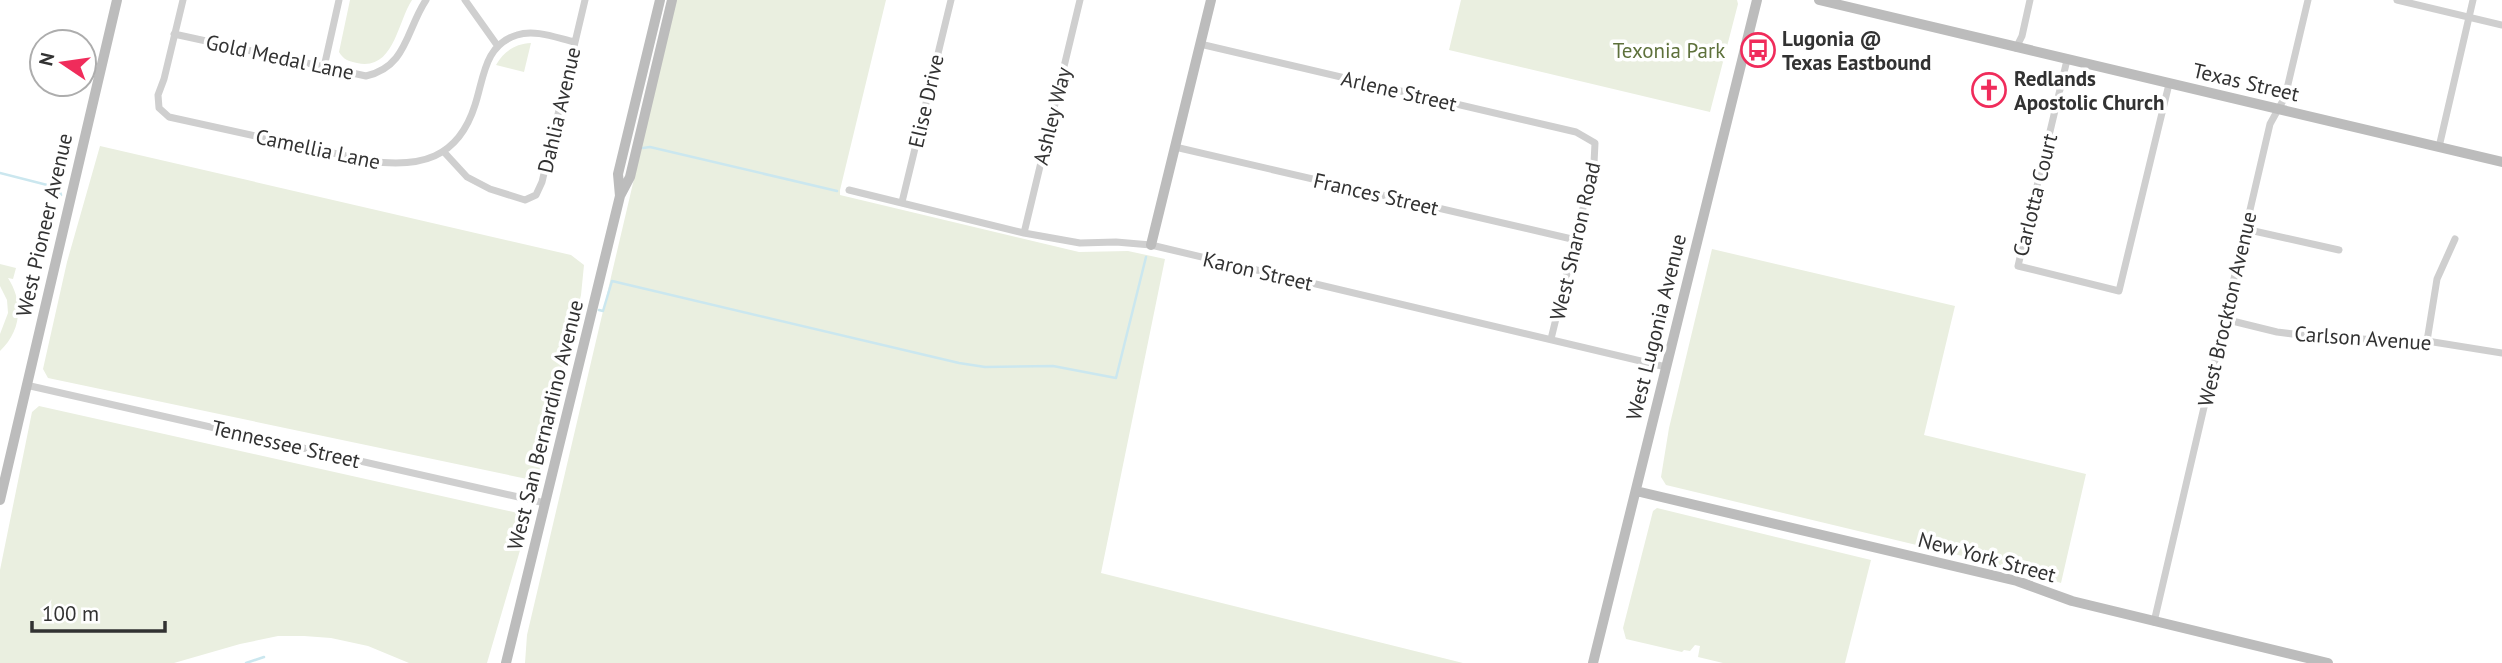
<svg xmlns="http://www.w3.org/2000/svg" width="2502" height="663" font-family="'PT Sans',sans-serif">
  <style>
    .green { fill: #eaefe0 }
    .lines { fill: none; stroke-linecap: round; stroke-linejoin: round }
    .stream { stroke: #cbe7ef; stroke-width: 2.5 }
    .street { stroke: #cfcfcf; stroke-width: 7 }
    .secondary { stroke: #bcbcbc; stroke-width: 10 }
    .labels { text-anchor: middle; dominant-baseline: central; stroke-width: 7; stroke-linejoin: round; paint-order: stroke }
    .poi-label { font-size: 21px; font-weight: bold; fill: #323232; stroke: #fff; text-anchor: start }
    .park-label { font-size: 21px; fill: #5e713b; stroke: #fff }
    .street-label { font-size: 21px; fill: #323232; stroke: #fff }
  </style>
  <rect width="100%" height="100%" fill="#fff"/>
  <path class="green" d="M 350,0 L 412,0 C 397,23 394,71 357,63 C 348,61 344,60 339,52 Z
    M 676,0 L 886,0 L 840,190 L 840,195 L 1079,252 L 1128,251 L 1165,259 L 1101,573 L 1463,663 L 525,663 L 527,635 Z
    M 1461,0 L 1737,0 L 1738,4 L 1710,112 L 1449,50 Z
    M 531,43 L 524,72 L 496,65 C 504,51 515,44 531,43 Z
    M 100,146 L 571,255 L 584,265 L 581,295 L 538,476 L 532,480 L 48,378 L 43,369 L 67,262 Z
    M 1712,249 L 1955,306 L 1924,435 L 2086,474 L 2061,583 L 2029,572 L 1666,485 L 1661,477 L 1669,428 Z
    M 0,264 L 16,268 L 13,279 L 8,278 C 24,303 21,331 0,351 L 0,334 L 8,313 L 7,300 L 0,286 Z
    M 39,406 L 522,514 L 528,523 L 487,663 L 409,663 L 368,646 L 331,638 L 304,636 L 278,636 L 240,644 L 174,663 L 0,663 L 0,570 L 32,412 Z
    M 1657,508 L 1871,560 L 1845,663 L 1723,663 L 1698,657 L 1700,646 L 1695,645 L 1690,651 L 1684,650 L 1682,652 L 1626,639 L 1623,628 L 1653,511 Z"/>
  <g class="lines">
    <path class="stream" d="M 643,148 L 650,147 L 837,191
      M 0,173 L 59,188 L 61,195
      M 599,310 L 603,311 L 612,281 L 959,363 L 985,367 L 1053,366 L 1116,378 L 1146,257
      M 246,663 L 264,657"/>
    <path class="street" d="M 183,0 L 164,79 L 158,95 L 159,108 L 169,117 L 369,161 C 420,168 458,159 475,105 C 484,78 484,45 517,35 C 535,29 557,38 575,42
      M 465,0 L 497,45
      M 2397,0 L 2502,25
      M 174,34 L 366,76 C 407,67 406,30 426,0
      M 1200,44 L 1576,132 L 1595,143 L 1594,163 L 1551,339
      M 2016,48 L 2022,36 L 2030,0
      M 2067,60 L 2018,266 L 2119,291 L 2169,84
      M 324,67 L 339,0
      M 1175,147 L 1576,240
      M 2439,147 L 2473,0
      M 444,152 L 467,177 L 490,189 L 525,200 L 536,195 L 542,182 L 585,0
      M 849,190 L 1024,233 L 1080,243 L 1116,242 L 1151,245 L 1666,367
      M 902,202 L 951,0
      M 2245,229 L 2339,250
      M 1024,233 L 1080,0
      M 2224,319 L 2277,332 L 2325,338 L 2427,341 L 2502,353
      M 2427,341 L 2437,279 L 2455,239
      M 26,385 L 545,503
      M 2154,622 L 2270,124 L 2285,97 L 2308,0"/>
    <path class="secondary" d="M 1819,0 L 2502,162
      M 620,196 L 618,174 L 660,0
      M 1151,245 L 1211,0
      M 1636,491 L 2017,581 L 2072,601 L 2328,663
      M 0,500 L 117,0
      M 506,663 L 620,196 L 630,177 L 672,0
      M 1593,663 L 1757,0"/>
  </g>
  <defs>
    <g id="bus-ring" transform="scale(1.75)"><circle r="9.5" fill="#fff" stroke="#f02c5b" stroke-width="1.5"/><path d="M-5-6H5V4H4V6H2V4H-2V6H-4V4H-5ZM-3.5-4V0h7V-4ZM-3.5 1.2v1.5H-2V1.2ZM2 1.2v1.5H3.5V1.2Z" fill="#f02c5b"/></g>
    <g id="church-ring" transform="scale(1.75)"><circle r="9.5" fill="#fff" stroke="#f02c5b" stroke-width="1.5"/><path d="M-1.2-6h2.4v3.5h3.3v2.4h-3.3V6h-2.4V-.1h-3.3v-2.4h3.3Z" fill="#f02c5b"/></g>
  </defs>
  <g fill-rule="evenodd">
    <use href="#bus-ring" x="1758" y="50"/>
    <use href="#church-ring" x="1989" y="90"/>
  </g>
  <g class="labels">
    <g class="poi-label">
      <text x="1782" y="38">Lugonia @<tspan x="1782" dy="24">Texas Eastbound</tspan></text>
      <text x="2014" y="78">Redlands<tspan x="2014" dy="24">Apostolic Church</tspan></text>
    </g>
    <g class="park-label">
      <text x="1669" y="50">Texonia Park</text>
    </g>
    <g class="street-label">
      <text transform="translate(280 57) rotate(12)">Gold Medal Lane</text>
      <text transform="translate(2246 82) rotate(13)">Texas Street</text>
      <text transform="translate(1399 91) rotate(13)">Arlene Street</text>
      <text transform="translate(926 101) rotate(-77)">Elise Drive</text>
      <text transform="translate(559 110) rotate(-77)">Dahlia Avenue</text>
      <text transform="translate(1052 116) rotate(-76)">Ashley Way</text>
      <text transform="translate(318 149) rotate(12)">Camellia Lane</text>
      <text transform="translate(1376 194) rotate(13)">Frances Street</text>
      <text transform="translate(2035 195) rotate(-76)">Carlotta Court</text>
      <text transform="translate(44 225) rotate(-77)">West Pioneer Avenue</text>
      <text transform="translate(1575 241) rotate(-77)">West Sharon Road</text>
      <text transform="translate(1258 271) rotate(13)">Karon Street</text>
      <text transform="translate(2227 309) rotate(-77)">West Brockton Avenue</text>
      <text transform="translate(1656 327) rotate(-76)">West Lugonia Avenue</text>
      <text transform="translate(2363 338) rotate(4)">Carlson Avenue</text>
      <text transform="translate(545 425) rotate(-76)">West San Bernardino Avenue</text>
      <text transform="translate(286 444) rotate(13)">Tennessee Street</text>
      <text transform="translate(1987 557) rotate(15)">New York Street</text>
    </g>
  </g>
  <g transform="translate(63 63) rotate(283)"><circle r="33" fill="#ffffff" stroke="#adadad" stroke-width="2"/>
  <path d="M0-5L12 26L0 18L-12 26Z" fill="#f02c5b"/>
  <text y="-10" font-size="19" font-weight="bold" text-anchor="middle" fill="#323232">N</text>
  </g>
  <path d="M32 621v10h133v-10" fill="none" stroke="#323232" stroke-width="3.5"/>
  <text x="42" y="621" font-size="21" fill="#323232" stroke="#ffffff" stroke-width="5" paint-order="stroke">100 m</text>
</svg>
